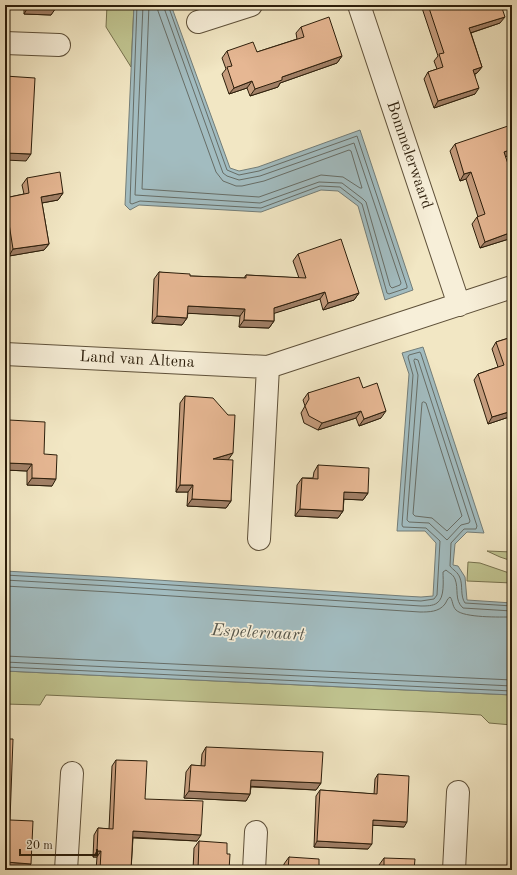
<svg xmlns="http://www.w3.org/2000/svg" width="517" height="875" font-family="'Old Standard TT',serif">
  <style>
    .green { fill: #c0c490; stroke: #76714e }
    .water { fill: #a2bcc0; stroke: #737d78 }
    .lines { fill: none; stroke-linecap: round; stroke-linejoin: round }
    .shore { stroke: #676d66; stroke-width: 1 }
    .street-casing { stroke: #5e5039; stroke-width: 24 }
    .street { stroke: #f7efd9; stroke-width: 22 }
    .wall { fill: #c69d7e; stroke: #2c1e0b }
    .shaded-wall { fill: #a18067; stroke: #2c1e0b }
    .building { fill: #e6b793; stroke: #2c1e0b }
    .labels { text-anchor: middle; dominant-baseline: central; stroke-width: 3.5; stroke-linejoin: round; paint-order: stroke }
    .street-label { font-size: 16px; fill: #2c1e0b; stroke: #f7efd9 }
    .water-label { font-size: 17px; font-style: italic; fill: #55554a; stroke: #f7efd9 }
  </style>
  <rect width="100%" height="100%" fill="#f2e7c4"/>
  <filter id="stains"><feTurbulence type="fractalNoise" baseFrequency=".005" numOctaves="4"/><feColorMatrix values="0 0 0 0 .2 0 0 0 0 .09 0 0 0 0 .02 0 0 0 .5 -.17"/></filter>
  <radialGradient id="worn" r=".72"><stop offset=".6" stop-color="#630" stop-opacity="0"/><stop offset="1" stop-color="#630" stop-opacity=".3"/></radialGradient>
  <path class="green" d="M 107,5 L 134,5 L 131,67 L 106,27 Z
    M 487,551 L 512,552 L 512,561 L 500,557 Z
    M 468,562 L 480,563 L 512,574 L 512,583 L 467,581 Z
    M 5,671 L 512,695 L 512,725 L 489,723 L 481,715 L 431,712 L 46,695 L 40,705 L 5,704 Z"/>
  <path class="water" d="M 134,5 L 171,5 L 230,168 L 239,171 L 258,167 L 360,130 L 413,290 L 385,300 L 358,206 L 338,191 L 321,190 L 261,212 L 139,205 L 130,210 L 125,205 Z
    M 423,347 L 484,533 L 467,532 L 455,544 L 453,565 L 458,566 L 465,577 L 467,600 L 512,603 L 512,695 L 5,671 L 5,571 L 111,577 L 403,596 L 421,597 L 433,596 L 436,543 L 425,531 L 397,531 L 409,374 L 402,353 Z"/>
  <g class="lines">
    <path class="shore" d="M 137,5 L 130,203 L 132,204 L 140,201 L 261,208 L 320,186 L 340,187 L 362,204 L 387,293 L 389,294 L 407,288 L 407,286 L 357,136 L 259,171 L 239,175 L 227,170 L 168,5
      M 143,5 L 135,195 L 260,203 L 319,182 L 342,183 L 363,199 L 366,202 L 390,286 L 392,288 L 400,285 L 401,283 L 354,143 L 260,176 L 239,180 L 227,176 L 223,173 L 163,5
      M 149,5 L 142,189 L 259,197 L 321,175 L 343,177 L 360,188 L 362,188 L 351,151 L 349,150 L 264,181 L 242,186 L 236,186 L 223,181 L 216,172 L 158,11 L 157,5
      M 415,359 L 418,360 L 470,521 L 469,523 L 461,525 L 447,540 L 429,523 L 409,522 L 407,520 L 418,375 L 414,361 Z
      M 424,402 L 426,403 L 462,516 L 447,531 L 432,518 L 415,516 L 413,514 L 422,403 Z
      M 5,575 L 110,581 L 402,600 L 421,601 L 434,599 L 437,595 L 440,541 L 426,528 L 403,527 L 402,525 L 413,375 L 408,357 L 409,355 L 420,352 L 421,354 L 477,526 L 476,529 L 464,529 L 451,543 L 450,566 C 453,570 458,572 460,578 C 463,585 460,596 465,603 L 512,606
      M 5,580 L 110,586 L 421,606 C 426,606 433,606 437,603 C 445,598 443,580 443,572 L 446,570 C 449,573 453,574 455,579 C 459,589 454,600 463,608 L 512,611
      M 5,586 L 110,592 L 420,612 C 429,612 439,612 445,604 C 447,601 447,599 450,597 C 453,600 452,606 456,610 C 464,618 500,617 512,617
      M 5,656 L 512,680
      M 5,662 L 512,686
      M 5,667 L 512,691"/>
    <g class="street-casing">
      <path id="street" d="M 359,5 L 459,305
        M 198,22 L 251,5
        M 5,43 L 59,45
        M 5,354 L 268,367 L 512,287
        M 259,539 L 268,367
        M 66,870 L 72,773
        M 254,870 L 256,832
        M 454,870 L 458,792"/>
    </g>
    <use href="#street" class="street"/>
  </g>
  <path class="wall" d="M 24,5 L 56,5 L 51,15 L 24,14 Z
    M 421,5 L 501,5 L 500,23 L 471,33 L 482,67 L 477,73 L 475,74 L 475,94 L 434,108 L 424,79 L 428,72 L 437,69 L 434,61 L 438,56 Z
    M 301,27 L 342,56 L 337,63 L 280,83 L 278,87 L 250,96 L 247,88 L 229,94 L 222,74 L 226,69 L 222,58 L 227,51 L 257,52 L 297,39 L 296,33 Z
    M 455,144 L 510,155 L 505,157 L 512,176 L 512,238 L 480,248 L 472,224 L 477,217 L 478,217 L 466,179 L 460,181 L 450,151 Z
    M 27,178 L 63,193 L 58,200 L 42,203 L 49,244 L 44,250 L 9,256 L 5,235 L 5,198 L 24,194 L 22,185 Z
    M 298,254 L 359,293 L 354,300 L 323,310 L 320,299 L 274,313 L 274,321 L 269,328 L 239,327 L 240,316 L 188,313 L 187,318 L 182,325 L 152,323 L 154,279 L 159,272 L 190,276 L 244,278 L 246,275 L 299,278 L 293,261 Z
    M 512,337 L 512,416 L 488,424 L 474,380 L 478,374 L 498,367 L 492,349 L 496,342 Z
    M 363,388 L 381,418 L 359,426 L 356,418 L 318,430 L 304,423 L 301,413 L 305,406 L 303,400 L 308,393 Z
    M 185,396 L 228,415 L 228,460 L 227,460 L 231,501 L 226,508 L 187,506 L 188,492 L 176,492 L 180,403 Z
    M 9,420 L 44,454 L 52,486 L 27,485 L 27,471 L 5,470 L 5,425 Z
    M 318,465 L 368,493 L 363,500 L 344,499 L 343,511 L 338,518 L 295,516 L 297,485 L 302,478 L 313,478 L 314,472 Z
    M 206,747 L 321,783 L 316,790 L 251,787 L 250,794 L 246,801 L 184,798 L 186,772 L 191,765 L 201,766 L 202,754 Z
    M 116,760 L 145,799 L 197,841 L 133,838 L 131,870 L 96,870 L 97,857 L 93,857 L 94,835 L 98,828 L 109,829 L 112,766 Z
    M 378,774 L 404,827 L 372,825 L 368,849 L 314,847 L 316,796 L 320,790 L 374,794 L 375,779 Z
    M 512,796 L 512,870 L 507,870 L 511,797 Z
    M 199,841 L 227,854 L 229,870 L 193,870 L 194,848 Z
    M 289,857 L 319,870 L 283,870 L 284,864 Z
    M 384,858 L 414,870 L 379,870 L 379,865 Z"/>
  <path class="shaded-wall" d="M 28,7 L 56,8 L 51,15 L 24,14 Z
    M 505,17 L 500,23 L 464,35 L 469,28 Z
    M 342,56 L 337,63 L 280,83 L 278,87 L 250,96 L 255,89 L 282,77 Z
    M 482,67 L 477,73 L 468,76 L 473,70 Z
    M 252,81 L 247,88 L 229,94 L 234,88 Z
    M 479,88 L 475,94 L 434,108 L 438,101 Z
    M 512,149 L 512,152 L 510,155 L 499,159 L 504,152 Z
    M 5,153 L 31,154 L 26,161 L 5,160 Z
    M 471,172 L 466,179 L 460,181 L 464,174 Z
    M 63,193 L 58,200 L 36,204 L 41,197 Z
    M 512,232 L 512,238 L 480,248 L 485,242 Z
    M 49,244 L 44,250 L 9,256 L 13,249 Z
    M 325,292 L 320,299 L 269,315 L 274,308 Z
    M 359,293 L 354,300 L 323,310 L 328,303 Z
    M 188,306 L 245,309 L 240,316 L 183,313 Z
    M 157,316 L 187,318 L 182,325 L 152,323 Z
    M 244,320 L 274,321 L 269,328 L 239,327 Z
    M 361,411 L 356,418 L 318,430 L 322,423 Z
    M 386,411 L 381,418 L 359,426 L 364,419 Z
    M 512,411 L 512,416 L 488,424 L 492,417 Z
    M 233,453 L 228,460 L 208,466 L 213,459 Z
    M 7,463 L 32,464 L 27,471 L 5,470 L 5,466 Z
    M 32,478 L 56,479 L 52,486 L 27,485 Z
    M 180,485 L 193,485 L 188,492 L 176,492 Z
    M 344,492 L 368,493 L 363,500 L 340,499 Z
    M 192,499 L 231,501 L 226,508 L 187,506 Z
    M 300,509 L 343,511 L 338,518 L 295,516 Z
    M 251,780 L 321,783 L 316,790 L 246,786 Z
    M 189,791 L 250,794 L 246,801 L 184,798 Z
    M 373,820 L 407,822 L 404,827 L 369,825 Z
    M 133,831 L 201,835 L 197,841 L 129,837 Z
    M 317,841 L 372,844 L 368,849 L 314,847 Z
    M 97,851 L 101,851 L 97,857 L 93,857 Z
    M 6,862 L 31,864 L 26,870 L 5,869 Z"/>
  <path class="building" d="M 28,5 L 56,5 L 56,8 L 28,7 Z
    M 428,5 L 501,5 L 505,17 L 469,28 L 482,67 L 473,70 L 479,88 L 438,101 L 428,72 L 443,67 L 439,54 L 444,53 Z
    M 329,17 L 342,56 L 282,77 L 282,80 L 255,89 L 252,81 L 234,88 L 227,67 L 232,66 L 227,51 L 253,42 L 257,52 L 304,37 L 301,27 Z
    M 5,76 L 35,78 L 31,154 L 5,153 Z
    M 508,126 L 512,139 L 512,149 L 504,152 L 512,176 L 512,232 L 485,242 L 477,217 L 485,214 L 471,172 L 464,174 L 455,144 Z
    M 60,172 L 63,193 L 41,197 L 49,244 L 13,249 L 5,198 L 29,193 L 27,178 Z
    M 341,239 L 359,293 L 328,303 L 325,292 L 274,308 L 274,321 L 244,320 L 245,309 L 188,306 L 187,318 L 157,316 L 159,272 L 190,274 L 190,276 L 246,278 L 246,275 L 306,278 L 298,254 Z
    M 512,337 L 512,411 L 492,417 L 478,374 L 504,365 L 496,342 Z
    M 359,377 L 363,388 L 377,383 L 386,411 L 364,419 L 361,411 L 322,423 L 309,416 L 305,406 L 309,399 L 308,393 Z
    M 185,396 L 213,398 L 228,415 L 235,415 L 233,453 L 213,459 L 233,460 L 231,501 L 192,499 L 193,485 L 180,485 Z
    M 9,420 L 45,422 L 44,454 L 57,455 L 56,479 L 32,478 L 32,464 L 7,463 Z
    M 318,465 L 369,468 L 368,493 L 344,492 L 343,511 L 300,509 L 302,478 L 318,479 Z
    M 5,739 L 13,739 L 10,820 L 33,821 L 31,864 L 6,862 L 6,870 L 5,870 Z
    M 206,747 L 323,752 L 321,783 L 251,780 L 250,794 L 189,791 L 191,765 L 205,766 Z
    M 116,760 L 147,761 L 145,799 L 203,801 L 201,835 L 133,831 L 131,870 L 100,870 L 101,851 L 97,851 L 98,828 L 113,829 Z
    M 378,774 L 409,776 L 407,822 L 373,820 L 372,844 L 317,841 L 320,790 L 377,794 Z
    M 199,841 L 227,843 L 227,854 L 230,854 L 229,870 L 198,870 Z
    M 289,857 L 319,859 L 319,870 L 288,870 Z
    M 384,858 L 415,859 L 414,870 L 384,870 Z"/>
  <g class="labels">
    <g class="street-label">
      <text transform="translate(409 155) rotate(71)">Bommelerwaard</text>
      <text transform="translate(137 360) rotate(3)">Land van Altena</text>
    </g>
    <g class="water-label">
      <text transform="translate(258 633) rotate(3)">Espelervaart</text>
    </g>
  </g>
  <rect width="517" height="875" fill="none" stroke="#f2e7c4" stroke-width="20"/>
  <rect x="6" y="6" width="505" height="863" fill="none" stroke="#2c1e0b" stroke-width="2"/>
  <rect x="10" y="10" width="497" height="855" fill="none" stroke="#2c1e0b"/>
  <path d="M20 849v6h77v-6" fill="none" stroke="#2c1e0b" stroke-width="2"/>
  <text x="26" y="849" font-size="12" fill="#2c1e0b" stroke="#f7efd9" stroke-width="3" paint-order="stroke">20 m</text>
  <rect width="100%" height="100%" filter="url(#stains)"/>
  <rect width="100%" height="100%" fill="url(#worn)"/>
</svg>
